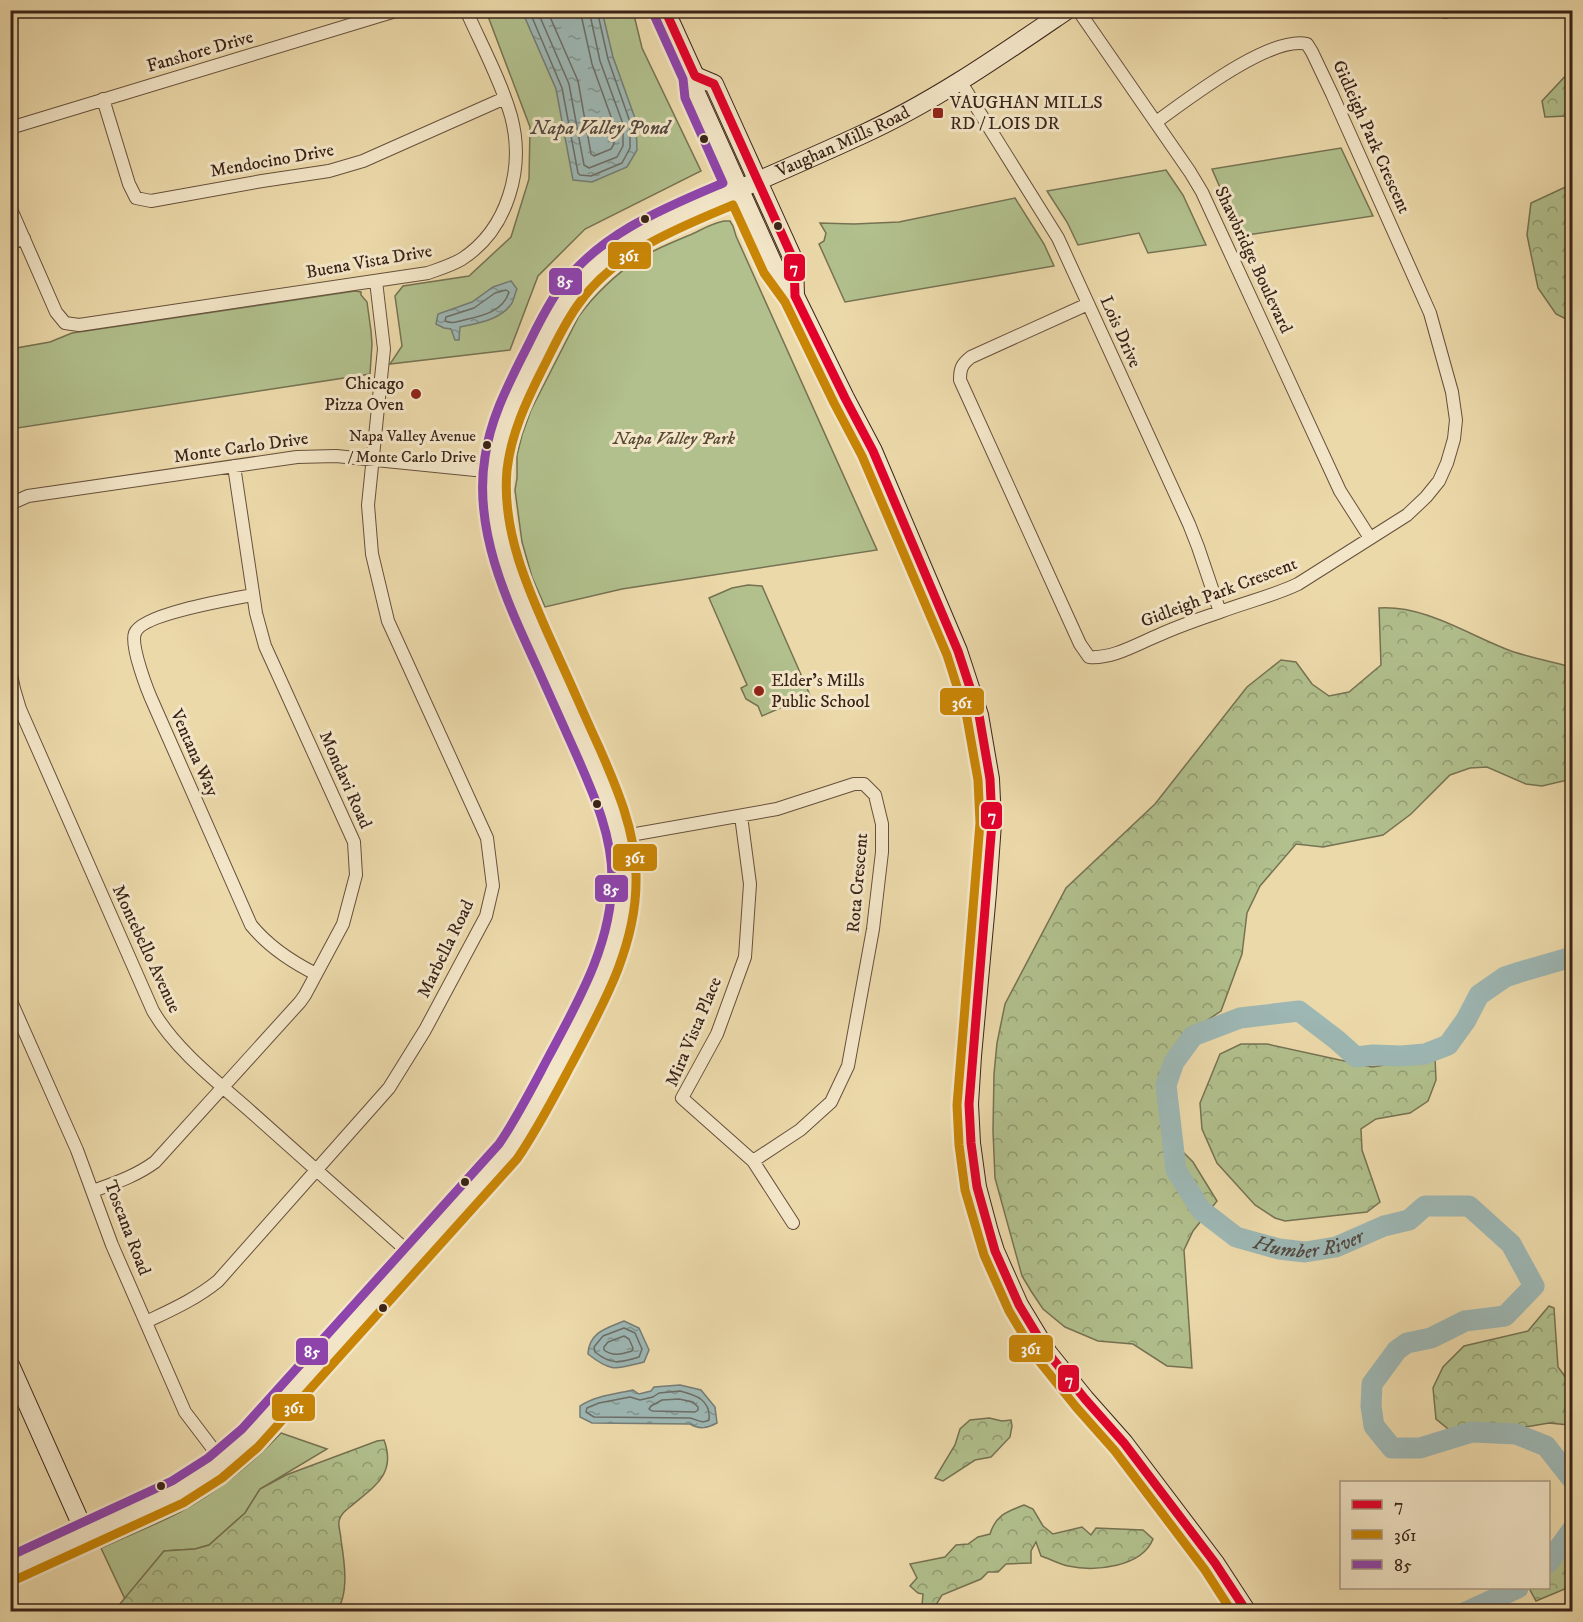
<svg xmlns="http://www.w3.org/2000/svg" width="1583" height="1622" font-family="'IM FELL DW Pica',serif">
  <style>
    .green { fill: #b1c08d; stroke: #767252; stroke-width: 1.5 }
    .forest { fill: url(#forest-crowns); stroke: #767252; stroke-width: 1.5 }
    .water { fill: url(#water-ripples); stroke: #757c76; stroke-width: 1.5 }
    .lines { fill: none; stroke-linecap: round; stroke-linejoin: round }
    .shore { stroke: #6c6d66; stroke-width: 1.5 }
    .river { stroke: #9db7b4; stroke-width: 21 }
    .street-casing { stroke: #66503c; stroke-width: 14 }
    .secondary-casing { stroke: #3a2318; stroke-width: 20 }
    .street { stroke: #f3e6c8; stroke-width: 12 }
    .secondary { stroke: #f3e6c8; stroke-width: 18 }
    .bus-1-casing { stroke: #f3e6c8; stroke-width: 14 }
    .bus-2-casing { stroke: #f3e6c8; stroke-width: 14 }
    .bus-3-casing { stroke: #f3e6c8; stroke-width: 14 }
    .bus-1 { stroke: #e4002b; stroke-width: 9 }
    .bus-2 { stroke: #c88506; stroke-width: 9 }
    .bus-3 { stroke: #8e44ad; stroke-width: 9 }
    .poi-dot { fill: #8f2418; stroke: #f3e6c8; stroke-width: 2 }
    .bus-dot { fill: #3a2318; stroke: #f3e6c8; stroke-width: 2 }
    .labels { text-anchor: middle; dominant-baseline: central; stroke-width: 6; stroke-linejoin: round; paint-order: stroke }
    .bus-label { font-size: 16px; fill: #3a2318; stroke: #f3e6c8; text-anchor: end }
    .street-label { font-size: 18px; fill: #3a2318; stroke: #f3e6c8 }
    .poi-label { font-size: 18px; fill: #3a2318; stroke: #f3e6c8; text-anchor: start }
    .park-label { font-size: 18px; font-style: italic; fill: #584a35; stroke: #f3e6c8 }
    .water-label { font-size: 20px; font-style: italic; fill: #53483f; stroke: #f3e6c8 }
    .line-badge { stroke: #f3e6c8; stroke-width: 2 }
    .badge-label { font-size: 16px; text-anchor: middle; font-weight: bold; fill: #fff }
  </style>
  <defs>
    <pattern id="forest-crowns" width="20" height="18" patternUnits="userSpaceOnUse" patternTransform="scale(1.5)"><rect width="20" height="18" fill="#b1c08d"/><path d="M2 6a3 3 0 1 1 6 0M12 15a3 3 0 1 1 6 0" fill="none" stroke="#919c72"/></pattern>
    <pattern id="water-ripples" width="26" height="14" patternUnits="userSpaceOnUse" patternTransform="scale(1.5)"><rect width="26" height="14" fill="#9db7b4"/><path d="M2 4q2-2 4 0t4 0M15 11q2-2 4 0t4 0" fill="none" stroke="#819491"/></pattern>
  </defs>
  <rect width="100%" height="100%" fill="#ecd9aa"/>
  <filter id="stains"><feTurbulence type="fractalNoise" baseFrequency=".00333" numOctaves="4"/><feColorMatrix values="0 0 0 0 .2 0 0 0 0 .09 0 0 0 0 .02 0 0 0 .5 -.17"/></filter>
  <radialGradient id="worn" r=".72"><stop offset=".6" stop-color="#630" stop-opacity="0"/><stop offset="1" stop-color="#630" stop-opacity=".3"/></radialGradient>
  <path class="green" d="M 486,11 L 633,11 L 642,48 L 701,171 L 585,229 L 538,276 L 510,350 L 390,364 L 402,346 L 395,296 L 403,286 L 469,276 L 511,237 L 529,179 L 530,127 Z
    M 1341,148 L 1373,216 L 1241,236 L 1212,169 Z
    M 1166,170 L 1183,195 L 1206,245 L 1148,253 L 1139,233 L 1078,245 L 1067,222 L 1047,191 Z
    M 1015,198 L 1044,244 L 1054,266 L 845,302 L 819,244 L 824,241 L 826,233 L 820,223 L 854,224 L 899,222 Z
    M 724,221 L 730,221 L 733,226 L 736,236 L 877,550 L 622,589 L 545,607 L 532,577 L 522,542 L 515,490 L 517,478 L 517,455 L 522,435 L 531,410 L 579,316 C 593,296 618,272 639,259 C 655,249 673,242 690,235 C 701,230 712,223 724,221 Z
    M 355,291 L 361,292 L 361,295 L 367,302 L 371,331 L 372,344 L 370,374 L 11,429 L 11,349 L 50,342 L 72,333 Z
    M 748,585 L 762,586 L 810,695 L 762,716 L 758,706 L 746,699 L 741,688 L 747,685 L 709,598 L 732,588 Z
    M 281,1433 L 327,1449 L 260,1489 L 245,1513 L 209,1545 L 195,1549 L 164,1551 L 125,1599 L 101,1548 C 127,1536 155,1525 180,1512 C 216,1493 254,1462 281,1433 Z"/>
  <path class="forest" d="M 1572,69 L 1572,114 L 1567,116 L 1545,117 L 1542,101 Z
    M 1572,184 L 1572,322 L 1556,314 L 1538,288 L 1527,235 L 1531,203 Z
    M 1379,608 C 1427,605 1471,637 1514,652 C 1533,658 1553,662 1572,667 L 1572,779 L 1542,786 L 1526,784 L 1487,767 L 1470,768 L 1450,775 L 1411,814 L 1383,835 L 1323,847 L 1296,844 L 1260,886 L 1247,913 L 1242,954 L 1221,1011 L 1206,1021 L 1170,1068 L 1160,1095 L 1164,1133 L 1193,1162 L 1217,1201 L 1193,1231 L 1184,1250 L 1192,1368 L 1167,1366 L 1133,1344 L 1098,1341 L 1065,1327 L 1043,1309 L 1031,1291 L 1022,1276 L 995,1178 L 993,1131 L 994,1074 L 997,1043 L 1005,1004 L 1066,888 L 1155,804 L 1247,687 L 1281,660 L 1296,662 L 1312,684 L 1329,696 L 1349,692 L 1381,665 Z
    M 1241,1044 L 1267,1044 L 1372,1067 L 1435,1057 L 1436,1080 L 1428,1101 L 1410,1113 L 1376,1119 L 1361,1129 L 1362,1150 L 1380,1202 L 1367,1212 L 1285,1221 L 1275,1218 L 1255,1205 L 1217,1163 L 1202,1129 L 1200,1103 L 1220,1054 Z
    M 1549,1306 L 1554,1308 L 1558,1367 L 1572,1386 L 1572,1430 L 1569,1425 L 1549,1423 L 1474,1436 L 1452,1432 L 1436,1419 L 1433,1388 L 1443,1367 L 1464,1346 L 1528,1331 Z
    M 989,1418 L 1002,1421 L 1011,1420 L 1012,1426 L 1010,1437 L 991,1457 L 975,1460 L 943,1481 L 935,1478 L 955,1445 L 960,1429 L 970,1420 Z
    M 384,1440 C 397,1475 373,1487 350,1507 C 345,1511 340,1515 339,1521 C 338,1527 341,1534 341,1540 C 344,1559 350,1595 336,1611 L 114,1611 L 164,1551 L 195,1549 L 209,1545 L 245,1513 L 260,1489 L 286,1475 L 377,1441 Z
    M 1024,1505 L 1033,1509 L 1043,1526 L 1053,1534 L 1082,1527 L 1091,1535 L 1096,1528 L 1143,1530 L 1153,1539 C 1142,1567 1095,1572 1068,1566 C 1059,1564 1050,1559 1041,1556 L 1036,1542 L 1031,1551 L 1031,1563 L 1006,1564 L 998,1572 L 988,1572 L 981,1579 L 942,1595 L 936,1605 L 928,1609 L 922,1605 L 923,1594 L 918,1593 L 910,1586 L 917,1578 L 910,1564 L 945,1557 L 956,1545 L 968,1544 L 978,1537 L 990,1534 C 996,1515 1006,1512 1024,1505 Z
    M 1572,1545 L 1572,1586 L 1536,1601 L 1529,1588 L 1548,1588 L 1549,1569 L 1558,1563 Z"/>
  <path class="water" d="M 522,11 L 602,11 L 613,57 L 636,121 L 637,150 L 627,167 L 592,182 L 573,180 L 556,89 Z
    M 511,281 L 517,289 C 515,293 514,299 512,303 C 501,320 478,323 460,327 L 459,340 L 455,340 L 451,329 L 444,328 L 436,324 L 438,314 L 472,302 L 493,287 Z
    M 624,1321 L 639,1328 L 649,1350 L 644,1362 C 616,1369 612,1373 588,1354 C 589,1332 607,1328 624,1321 Z
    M 680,1385 L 701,1390 L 715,1407 L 717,1423 C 707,1428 700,1430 690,1424 L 592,1423 L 580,1417 L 580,1406 C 595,1396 615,1394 633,1390 L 639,1394 L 651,1391 L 654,1387 Z"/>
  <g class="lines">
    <path class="shore" d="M 529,10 L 562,88 L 578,173 L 580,175 L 591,176 L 622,163 L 630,148 L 630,122 L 608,59 L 597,10
      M 537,10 L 569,84 L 584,165 L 589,168 L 617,157 L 623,146 L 623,124 L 600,61 L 589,10
      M 547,10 L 578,81 L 591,154 L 594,156 L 611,149 L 614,144 L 614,125 L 592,64 L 580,10
      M 506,290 L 509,292 C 503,312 481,316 464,320 C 456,322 453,324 445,321 L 446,317 L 474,308 L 495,293 Z
      M 624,1328 L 635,1333 L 642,1349 L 639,1357 C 620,1363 611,1365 595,1352 L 594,1347 L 603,1336 Z
      M 624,1336 L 629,1339 L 633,1348 L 632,1351 C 622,1354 613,1357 604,1350 L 604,1347 L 608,1342 Z
      M 680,1391 C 696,1395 711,1400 709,1420 C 702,1424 698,1420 690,1418 L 594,1417 L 586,1412 L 587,1408 L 599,1403 L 630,1397 L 640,1400 L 653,1397 L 659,1393 Z
      M 679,1399 L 693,1402 L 698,1407 L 698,1410 L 695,1412 L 652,1411 L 649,1409 L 651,1406 L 662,1400 Z"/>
    <g class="river">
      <path id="s1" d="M 1572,957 L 1520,972 L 1505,977 L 1479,995 L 1466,1020 L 1448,1045 L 1425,1054 L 1401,1056 L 1373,1055 L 1356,1057 L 1337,1040 L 1299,1011 L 1240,1018 L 1193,1036 L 1174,1062 L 1166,1085 L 1176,1170 L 1201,1210 L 1236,1237 L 1279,1249 L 1305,1252 L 1336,1247 L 1384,1226 L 1409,1220 L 1425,1206 L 1469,1206 L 1511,1244 L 1534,1286 L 1505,1316 L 1465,1321 L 1431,1338 L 1407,1343 L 1397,1350 L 1372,1384 L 1371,1406 L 1374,1426 L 1392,1448 L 1420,1448 L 1472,1432 L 1516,1434 L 1546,1446 L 1572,1479"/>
      <path d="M 1548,1563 L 1572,1530"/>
      <path d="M 1466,1612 L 1518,1588"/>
    </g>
    <g class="street-casing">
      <path id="street" d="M 1078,10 L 1190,172 L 1202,192 L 1340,491 L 1370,538
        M 1445,12 L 1446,10
        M 960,81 L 1058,238 L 1189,524 L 1198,547 L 1220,612
        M 103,99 L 129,184 L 136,198 L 151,201 L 262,181 L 329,171 L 363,161 L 505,98
        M 10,128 L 399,10
        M 10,207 L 56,312 L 65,323 L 79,325 L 428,273 C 439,269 452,265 462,259 C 508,229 525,168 511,116 C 501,81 481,44 466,10
        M 10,244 L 24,238
        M 1088,304 L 971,357 C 962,364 960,368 960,380 L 1080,644 L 1089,657 C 1113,659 1137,644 1159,635 C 1179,626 1199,619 1220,612 C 1246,602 1273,596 1298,584 L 1407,515 L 1426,497 L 1439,481 L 1447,463 L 1454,439 L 1456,420 L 1452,392 L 1430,313 L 1332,94 L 1312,52 L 1307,44 C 1270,35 1187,100 1156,122
        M 10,504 L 28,496 L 297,457 L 336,456 L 495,472
        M 253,595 C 232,599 142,614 135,633 C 130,646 148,692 154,705 L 251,925 C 268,946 292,962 316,974
        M 10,670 L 14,689 L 20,709 L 153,1011 C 175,1049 216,1081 249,1110 C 304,1159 359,1208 414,1257
        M 741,816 L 750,884 L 745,957 L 717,1034 L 682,1098 L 753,1161 L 793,1223
        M 619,837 L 777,809 L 854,784 L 864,784 L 875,795 L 882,824 L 882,852 L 873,929 L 848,1066 L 831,1102 L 800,1130 L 753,1161
        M 10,999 L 77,1150 L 112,1245 L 185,1412 L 223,1462
        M 93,1191 C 115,1183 136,1176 155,1162 L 300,1002 L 305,995 L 343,924 L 356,875 L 354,842 L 265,646 L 256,613 L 234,466
        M 146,1322 C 171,1310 196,1299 218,1281 L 389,1088 L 425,1030 L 486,916 L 493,886 L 487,838 L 388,621 L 372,554 L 368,505 L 384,349 L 376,281"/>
    </g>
    <g class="secondary-casing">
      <g id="secondary">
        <path d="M 665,10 L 695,76 L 696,93 L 775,268 L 795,296 L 845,398 L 873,451 L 958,651 L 979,715 L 990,779 L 992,823 L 987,893 L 972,1056 L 969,1104 L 971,1143 L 977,1187 L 989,1232 L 995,1251 L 1019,1305 L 1048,1353 L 1085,1399 L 1124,1443 L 1215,1563 L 1247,1612"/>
        <path d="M 695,76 L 714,84 L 794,261 L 795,296"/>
        <path d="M 10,1365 L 86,1535"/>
        <path id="s2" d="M 10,1569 L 178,1492 L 215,1468 L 250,1438 L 508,1151 C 527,1124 542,1094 557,1066 C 590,1004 624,949 623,876 C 623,831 604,788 586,747 C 570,712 555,678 540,643 C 515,588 490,533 496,470 C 499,434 513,403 529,371 C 548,332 566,294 598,264 C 627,236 666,222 703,205 C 755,182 809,159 861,135 C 934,102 1001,55 1067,10"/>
      </g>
    </g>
    <use href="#street" class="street"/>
    <use href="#secondary" class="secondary"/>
    <g class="bus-1-casing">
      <path id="bus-1" d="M 665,10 L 695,76 L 714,84 L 794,261 L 795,296 L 845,398 L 873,451 L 958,651 L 979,715 L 990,779 L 992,823 L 969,1104 L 971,1143 L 977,1187 L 995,1251 L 1019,1305 L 1048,1353 L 1085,1399 L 1124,1443 L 1215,1563 L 1247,1612"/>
    </g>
    <g class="bus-2-casing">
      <path id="bus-2" d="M 15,1580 L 183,1503 L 222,1478 L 258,1447 L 517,1159 C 537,1130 553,1099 570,1067 C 602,1007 638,945 636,875 C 635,830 617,788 599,747 C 585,717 572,686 558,656 C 532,598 501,535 507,470 C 511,434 526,402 542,370 C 554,347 564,323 580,302 C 616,252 678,228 733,205 L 764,273 L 785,302 L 834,403 L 862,456 L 947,655 L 967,718 L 978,780 L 980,823 L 957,1105 L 959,1145 L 965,1190 L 984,1255 L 1009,1311 L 1039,1361 L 1076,1407 L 1115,1451 L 1205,1570 L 1232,1612"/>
    </g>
    <g class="bus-3-casing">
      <path id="bus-3" d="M 10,1556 L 172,1481 L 208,1458 L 242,1429 L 499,1144 C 518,1116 533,1086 549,1056 C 579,1000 612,943 612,878 C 612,834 593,793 576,754 C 563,725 550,696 537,667 C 507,602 473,530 485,457 C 490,421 506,389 522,357 C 534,334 544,310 560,288 C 599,234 664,208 723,183 L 685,98 L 683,79 L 654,15"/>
    </g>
    <use href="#bus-1" class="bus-1"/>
    <use href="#bus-2" class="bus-2"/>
    <use href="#bus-3" class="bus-3"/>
  </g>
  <g class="poi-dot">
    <rect x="932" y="107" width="12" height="12" rx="3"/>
    <circle cx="416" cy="394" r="6"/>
    <circle cx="759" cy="691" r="6"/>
  </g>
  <g class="bus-dot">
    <circle cx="704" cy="139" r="5"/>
    <circle cx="645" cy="219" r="5"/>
    <circle cx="778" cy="226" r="5"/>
    <circle cx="487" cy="445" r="5"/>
    <circle cx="597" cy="804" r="5"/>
    <circle cx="465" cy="1182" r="5"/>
    <circle cx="383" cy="1308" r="5"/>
    <circle cx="161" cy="1486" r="5"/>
  </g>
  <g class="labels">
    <g class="bus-label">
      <text x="476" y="436">Napa Valley Avenue<tspan x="476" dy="21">/ Monte Carlo Drive</tspan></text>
    </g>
    <g class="street-label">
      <text transform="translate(200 52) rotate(-16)">Fanshore Drive</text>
      <text transform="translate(1371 137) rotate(66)">Gidleigh Park Crescent</text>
      <text stroke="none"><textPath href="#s2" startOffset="1900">Vaughan Mills Road</textPath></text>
      <text transform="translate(272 161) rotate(-10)">Mendocino Drive</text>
      <text transform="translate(1253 260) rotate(65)">Shawbridge Boulevard</text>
      <text transform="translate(369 262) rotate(-10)">Buena Vista Drive</text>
      <text transform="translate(1120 332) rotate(66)">Lois Drive</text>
      <text transform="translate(241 448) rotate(-8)">Monte Carlo Drive</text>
      <text transform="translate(1219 593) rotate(-21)">Gidleigh Park Crescent</text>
      <text transform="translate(194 753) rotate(66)">Ventana Way</text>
      <text transform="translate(345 780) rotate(66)">Mondavi Road</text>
      <text transform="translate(858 883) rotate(-85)">Rota Crescent</text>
      <text transform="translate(146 949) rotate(65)">Montebello Avenue</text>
      <text transform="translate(446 949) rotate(-64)">Marbella Road</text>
      <text transform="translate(694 1032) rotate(-67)">Mira Vista Place</text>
      <text transform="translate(127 1228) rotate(69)">Toscana Road</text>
    </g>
    <g class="poi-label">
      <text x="950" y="103">VAUGHAN MILLS<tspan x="950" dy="21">RD / LOIS DR</tspan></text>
      <text x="404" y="384" text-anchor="end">Chicago<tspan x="404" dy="21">Pizza Oven</tspan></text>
      <text x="771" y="681">Elder's Mills<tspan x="771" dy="21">Public School</tspan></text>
    </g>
    <g class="park-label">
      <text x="674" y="439">Napa Valley Park</text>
    </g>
    <g class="water-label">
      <text x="600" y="128">Napa Valley Pond</text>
      <text stroke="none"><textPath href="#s1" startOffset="746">Humber River</textPath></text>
    </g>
  </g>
  <g class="line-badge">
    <rect x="607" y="241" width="45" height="29" rx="6" fill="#c88506"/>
    <rect x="783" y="253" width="23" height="29" rx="6" fill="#e4002b"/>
    <rect x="548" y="267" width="35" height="29" rx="6" fill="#8e44ad"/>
    <rect x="939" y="687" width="46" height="29" rx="6" fill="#c88506"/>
    <rect x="980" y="801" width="23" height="29" rx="6" fill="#e4002b"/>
    <rect x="612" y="843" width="46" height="29" rx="6" fill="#c88506"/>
    <rect x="594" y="874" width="35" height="29" rx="6" fill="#8e44ad"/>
    <rect x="1008" y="1334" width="46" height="29" rx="6" fill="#c88506"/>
    <rect x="295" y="1337" width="34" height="29" rx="6" fill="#8e44ad"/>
    <rect x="1057" y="1364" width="23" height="29" rx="6" fill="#e4002b"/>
    <rect x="271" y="1393" width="45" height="29" rx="6" fill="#c88506"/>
  </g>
  <g class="badge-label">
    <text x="629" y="261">361</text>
    <text x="794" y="273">7</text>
    <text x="565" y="287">85</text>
    <text x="962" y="708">361</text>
    <text x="992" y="821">7</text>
    <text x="635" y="863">361</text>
    <text x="611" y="895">85</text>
    <text x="1031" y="1354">361</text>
    <text x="312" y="1357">85</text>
    <text x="1069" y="1385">7</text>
    <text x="294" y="1413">361</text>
  </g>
  <rect width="1583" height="1622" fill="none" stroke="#ecd9aa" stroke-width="36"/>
  <rect x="12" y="12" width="1559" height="1598" fill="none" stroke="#3a2318" stroke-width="3"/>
  <rect x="18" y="18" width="1547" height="1586" fill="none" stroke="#3a2318" stroke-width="1.5"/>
  <rect x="1340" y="1481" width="210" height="108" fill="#f3e6c8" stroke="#a99882" stroke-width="1.5"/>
  <rect x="1352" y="1500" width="30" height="9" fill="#e4002b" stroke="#a99882" stroke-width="1.5"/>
  <text x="1394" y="1511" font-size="18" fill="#3a2318">7</text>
  <rect x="1352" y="1530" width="30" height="9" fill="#c88506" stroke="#a99882" stroke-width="1.5"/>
  <text x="1394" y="1541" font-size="18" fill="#3a2318">361</text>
  <rect x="1352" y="1560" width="30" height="9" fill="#8e44ad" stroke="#a99882" stroke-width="1.5"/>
  <text x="1394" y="1571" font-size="18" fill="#3a2318">85</text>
  <rect width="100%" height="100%" filter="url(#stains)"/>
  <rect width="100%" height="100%" fill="url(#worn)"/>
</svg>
